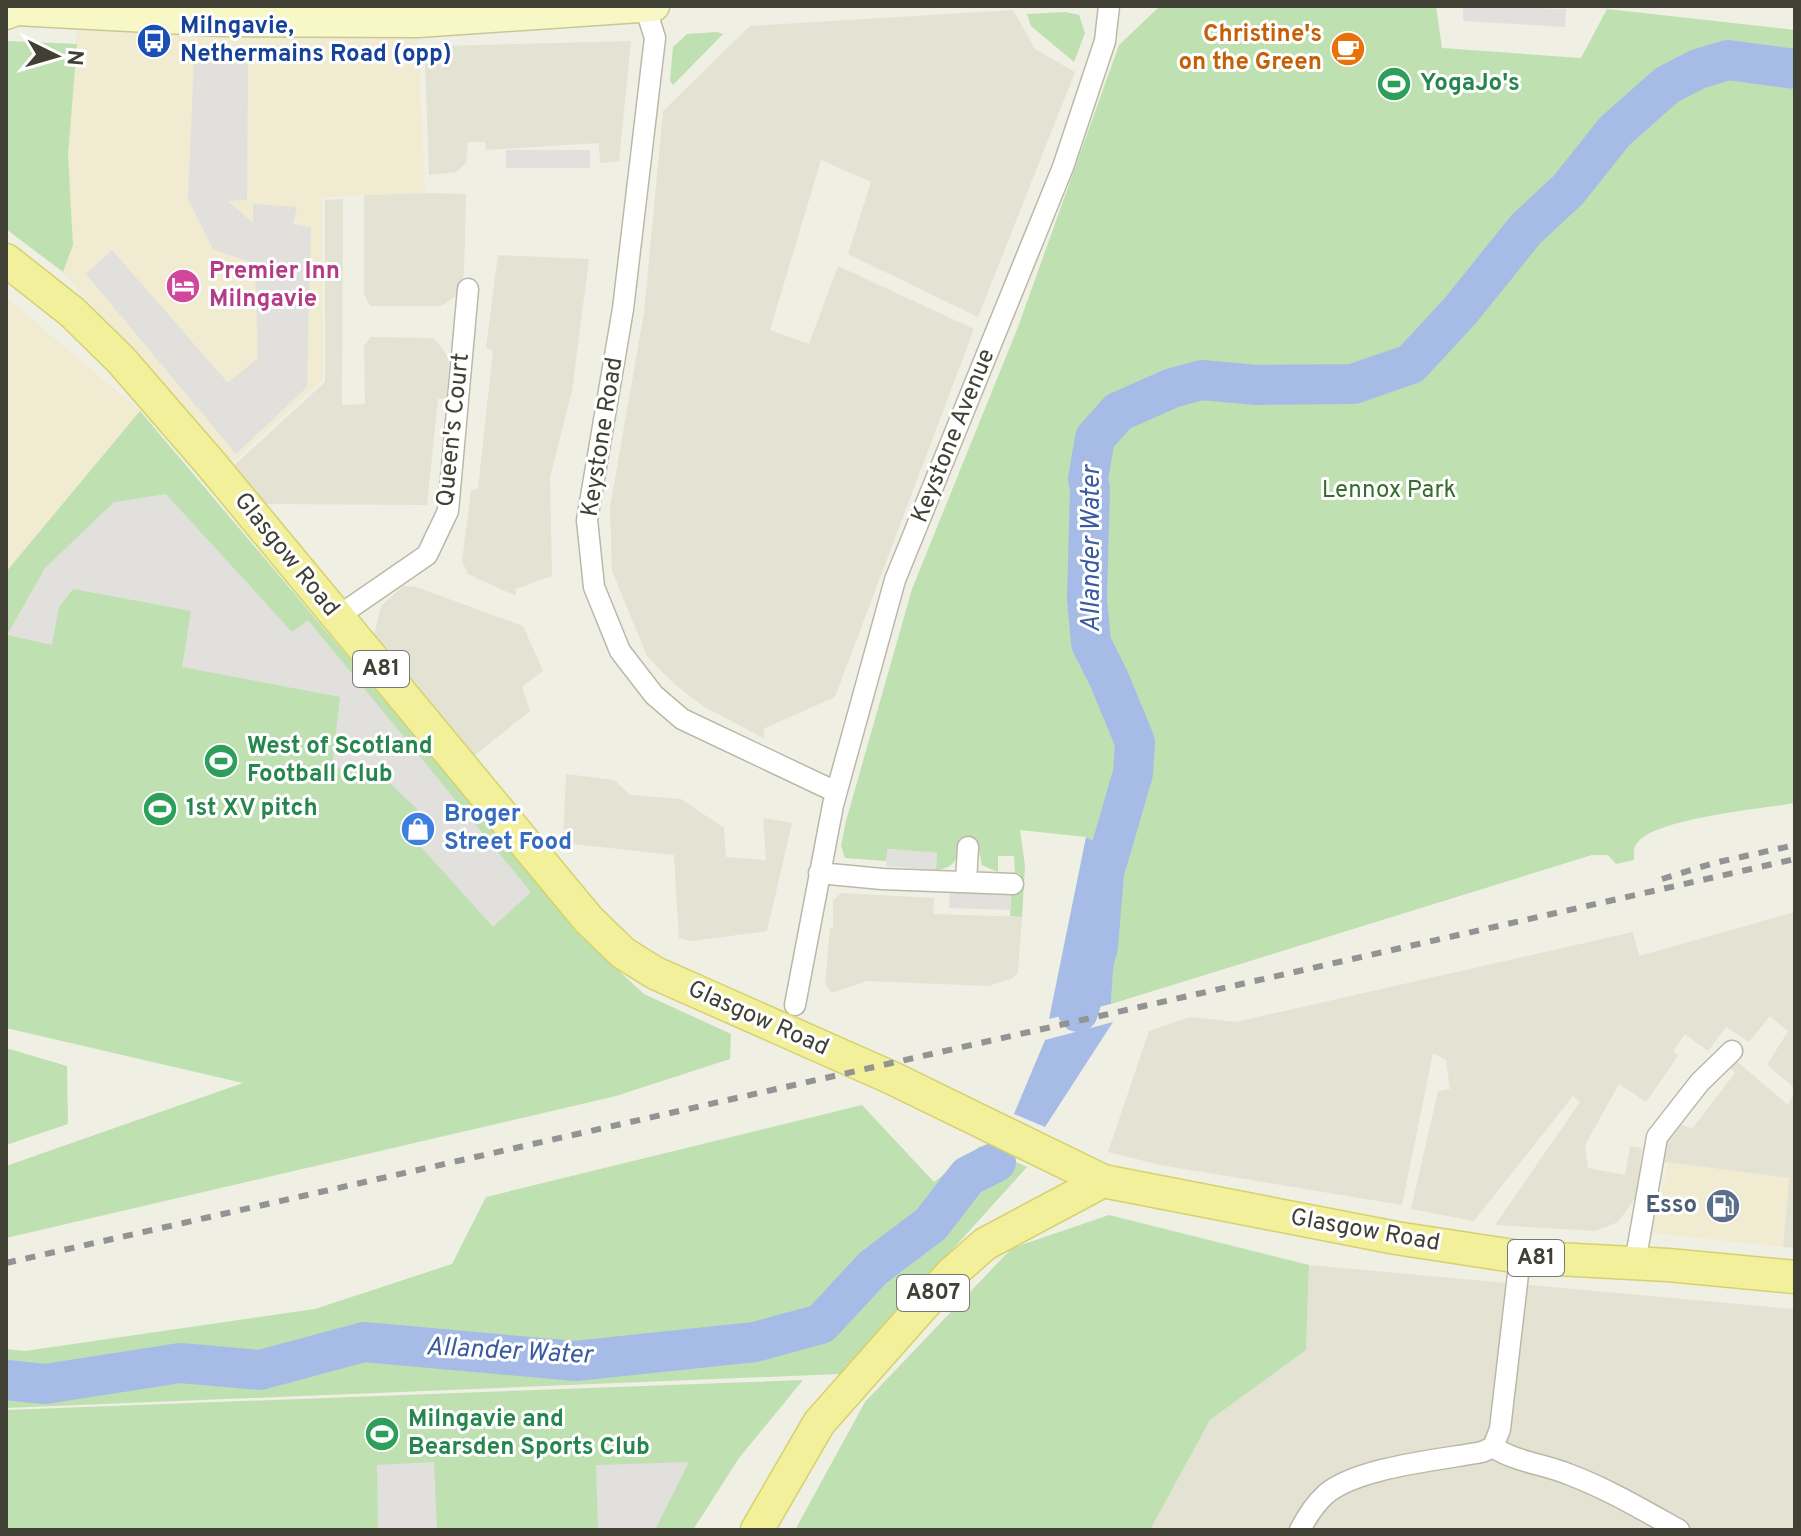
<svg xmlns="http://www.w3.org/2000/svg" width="1801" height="1536" font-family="Overpass,sans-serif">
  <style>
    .residential { fill: #e3e2d3 }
    .commercial { fill: #f0ebd1 }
    .green { fill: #bfe0b1 }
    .parking { fill: #e1e0dc }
    .water { fill: #a6bce7 }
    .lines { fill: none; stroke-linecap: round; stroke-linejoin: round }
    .river { stroke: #a6bce7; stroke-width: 40 }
    .minor-casing { stroke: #bab9a8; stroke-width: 23 }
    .secondary-casing { stroke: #c8c896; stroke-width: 33 }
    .primary-casing { stroke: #d5d16d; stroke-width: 35 }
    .minor { stroke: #fff; stroke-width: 20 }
    .secondary { stroke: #f7f8c6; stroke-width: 30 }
    .primary { stroke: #f2f09b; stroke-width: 32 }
    .rail { stroke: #939393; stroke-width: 6; stroke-dasharray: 10 10; stroke-linecap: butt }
    .labels { text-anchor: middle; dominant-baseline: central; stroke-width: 6; stroke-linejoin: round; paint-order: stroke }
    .shield { fill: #fff; stroke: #7a7972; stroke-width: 2 }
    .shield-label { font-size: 22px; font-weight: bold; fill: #414035 }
    .transit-label { font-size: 24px; font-weight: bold; fill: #164399; stroke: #fff; text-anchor: start }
    .food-label { font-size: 24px; font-weight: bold; fill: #c56008; stroke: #fff; text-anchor: end }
    .leisure-label { font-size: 24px; font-weight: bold; fill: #27864d; stroke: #fff; text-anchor: start }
    .hotel-label { font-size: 24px; font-weight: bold; fill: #b23c85; stroke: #fff; text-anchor: start }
    .street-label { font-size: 24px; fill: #414035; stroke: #fff }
    .park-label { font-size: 24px; fill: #366c2f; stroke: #fff }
    .shop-label { font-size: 24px; font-weight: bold; fill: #366cbe; stroke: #fff; text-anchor: start }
    .service-label { font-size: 24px; font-weight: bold; fill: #4e5e75; stroke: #fff; text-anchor: end }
    .water-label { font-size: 26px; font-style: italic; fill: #3b5ba0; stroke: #fff }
  </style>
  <rect width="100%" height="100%" fill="#f0efe4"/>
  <path class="residential" d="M 1013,10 L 1035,49 L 1075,72 L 978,317 L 848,254 L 871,182 L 821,160 L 770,330 L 809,344 L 838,266 L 974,329 L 835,697 L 763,729 L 765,739 L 703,706 L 673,683 L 647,656 L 612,571 L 610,507 L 644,313 L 663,111 L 750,26 Z
    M 631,41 L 619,161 L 600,163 L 599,143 L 486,150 L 485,142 L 468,142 L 466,163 L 456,172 L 429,175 L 425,59 L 443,46 Z
    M 425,193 L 466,194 L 464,274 L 456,296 L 441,306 L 370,306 L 364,294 L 364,195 Z
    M 343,199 L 342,405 L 365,404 L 364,346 L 371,337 L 434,338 L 449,358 L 448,398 L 438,399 L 427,505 L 251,504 L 230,469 L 325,382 L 325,200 Z
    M 498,255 L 589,259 L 572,391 L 550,477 L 552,576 L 516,589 L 516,596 L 468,574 L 462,561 L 471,491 L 478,488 L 493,351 L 486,347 Z
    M 403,586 L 416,587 L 523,626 L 543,671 L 522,687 L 530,711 L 471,758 L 374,636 L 381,606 Z
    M 566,774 L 614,780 L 630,795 L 681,799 L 724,828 L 726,857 L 766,860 L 763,818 L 792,823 L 767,931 L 692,941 L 679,938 L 674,855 L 563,843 Z
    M 841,893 L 934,898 L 933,914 L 1022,917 L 1018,972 L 1013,978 L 989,986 L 867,981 L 831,993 L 825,984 L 830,928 L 833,927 L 833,901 Z
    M 1795,912 L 1795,1088 L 1767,1065 L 1788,1031 L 1770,1016 L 1749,1042 L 1726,1027 L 1708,1051 L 1685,1034 L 1673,1051 L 1678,1056 L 1646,1102 L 1619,1084 L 1585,1145 L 1588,1168 L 1625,1175 L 1630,1146 L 1642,1148 L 1636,1197 L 1618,1222 L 1595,1231 L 1495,1225 L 1580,1102 L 1573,1096 L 1474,1221 L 1411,1209 L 1438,1091 L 1450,1089 L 1446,1060 L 1433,1053 L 1402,1205 L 1160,1165 L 1108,1152 L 1149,1031 L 1190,1017 L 1236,1022 L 1633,932 L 1639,956 Z
    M 1726,1052 L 1788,1105 L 1795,1091 L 1795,1248 L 1783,1247 L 1789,1178 L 1664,1162 L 1666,1136 L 1676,1122 L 1692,1129 L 1735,1073 L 1720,1058 Z
    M 1309,1265 L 1795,1309 L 1795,1530 L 1150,1530 L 1210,1420 L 1306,1350 Z"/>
  <path class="commercial" d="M 79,6 L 416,6 L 425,193 L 322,197 L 323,379 L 228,467 L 63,272 L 73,245 L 68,155 Z
    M 6,297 L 140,411 L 6,572 Z
    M 1669,1163 L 1789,1178 L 1783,1247 L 1652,1233 Z"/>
  <path class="green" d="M 1160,6 L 1436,6 L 1442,48 L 1581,58 L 1607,9 L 1795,30 L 1795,803 C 1761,809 1658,818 1638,842 C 1633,847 1634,853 1634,860 L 1616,864 L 1608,855 L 1592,855 L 1111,1004 L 1119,857 L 1086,837 L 1020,830 L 1025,866 L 1022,917 L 1010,916 L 1011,894 L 1019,894 L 1020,873 L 1015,873 L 1014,856 L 998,856 L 998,872 L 982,865 L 977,842 L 959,841 C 958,858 956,868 936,870 L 937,853 L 888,849 L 886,861 L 845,858 L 841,846 L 846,821 L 912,589 L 1018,327 L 1119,45 Z
    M 1066,12 L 1079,15 L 1085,33 L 1074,62 L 1031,26 L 1027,14 Z
    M 717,32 L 723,34 L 673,85 L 670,81 L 673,47 L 687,34 Z
    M 6,41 L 77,44 L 68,155 L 73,245 L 63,272 L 6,229 Z
    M 140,411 L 595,949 L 644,994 L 731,1034 L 730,1059 L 616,1096 L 6,1238 L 6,1166 L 243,1083 L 6,1028 L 6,572 Z
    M 6,1048 L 67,1066 L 68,1124 L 6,1145 Z
    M 862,1105 L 934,1182 L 980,1146 L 1027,1167 L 840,1374 L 6,1408 L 6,1349 L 25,1351 L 315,1309 L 452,1264 L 486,1197 Z
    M 1109,1215 L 1309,1265 L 1306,1350 L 1210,1420 L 1150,1530 L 795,1530 L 865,1402 L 1012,1248 Z
    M 803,1380 L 739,1458 L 693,1530 L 6,1530 L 6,1410 Z"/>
  <path class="parking" d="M 1463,6 L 1566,9 L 1565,27 L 1463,21 Z
    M 194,60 L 248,62 L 247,200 L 228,201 L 253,223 L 253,204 L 297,207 L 293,224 L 311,227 L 307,387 L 236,454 L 86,274 L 112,250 L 228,383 L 258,358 L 255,264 L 213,249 L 188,199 Z
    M 506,150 L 590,150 L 590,168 L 506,168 Z
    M 166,494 L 292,632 L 308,620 L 531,892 L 493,927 L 404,828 L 418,810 L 375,769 L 332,768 L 340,697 L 182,667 L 191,611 L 73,589 L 59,607 L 52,645 L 7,635 L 45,568 L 114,502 Z
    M 887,849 L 937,853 L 936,870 L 886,866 Z
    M 950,892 L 1011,894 L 1011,910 L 949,908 Z
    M 434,1462 L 437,1530 L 378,1530 L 377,1465 Z
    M 689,1462 L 655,1530 L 598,1530 L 596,1465 Z"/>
  <path class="water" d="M 1086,837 L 1120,857 L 1111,1004 L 1049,1019 Z
    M 1113,1022 L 1045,1127 L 1014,1114 L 1045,1040 Z"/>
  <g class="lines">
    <path class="river" d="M 1078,1012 L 1098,947 L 1104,873 L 1133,773 L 1135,742 L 1109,679 L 1091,643 L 1087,599 L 1090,488 L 1088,479 L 1095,438 L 1118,412 L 1172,388 L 1202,380 L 1257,385 L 1353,384 L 1411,364 L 1460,311 L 1526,229 L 1568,190 L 1615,131 L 1667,85 L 1698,69 L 1728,60 L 1795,69
      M 6,1380 L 45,1384 L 180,1363 L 260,1370 L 364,1342 L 575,1361 L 755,1342 L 821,1324 L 873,1268 L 931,1224 L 968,1176 L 996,1162"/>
    <g class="minor-casing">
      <path id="minor" d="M 645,6 L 655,38 L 623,309 L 587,520 L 594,587 L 620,651 L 654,695 L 682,719 L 836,792
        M 337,617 L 427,555 L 448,511 L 468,289
        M 819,873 L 882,879 L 1013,884
        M 966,882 L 968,847
        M 795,1005 L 833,805 L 895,580 L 1063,167 L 1105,41 L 1109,6
        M 1635,1263 L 1657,1137 L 1700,1082 L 1732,1051
        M 1493,1447 C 1516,1462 1543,1464 1568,1474 C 1606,1488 1643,1510 1679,1530
        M 1300,1530 C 1307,1516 1314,1505 1326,1494 C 1358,1467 1440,1460 1482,1452 L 1493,1447 L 1500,1429 L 1520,1257"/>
    </g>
    <g class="secondary-casing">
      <path id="secondary" d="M 6,14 L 16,10 L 223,21 L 418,22 L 654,6"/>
    </g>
    <g class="primary-casing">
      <path id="primary" d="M 6,260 L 72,312 L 121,360 L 211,464 L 588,919 L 623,953 L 655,973 L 892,1078 L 1103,1181 L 1396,1238 L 1520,1257 L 1668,1265 L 1795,1277
        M 757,1530 L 819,1423 L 950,1275 L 985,1244 L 1103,1181"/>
    </g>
    <use href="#minor" class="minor"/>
    <use href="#secondary" class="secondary"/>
    <use href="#primary" class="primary"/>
    <path class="rail" d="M 1662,879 L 1714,863 L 1795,845
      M 6,1263 L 1795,859"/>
  </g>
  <defs>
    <g id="bus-disc" transform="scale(1.8)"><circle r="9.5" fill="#1a4fb4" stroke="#fff"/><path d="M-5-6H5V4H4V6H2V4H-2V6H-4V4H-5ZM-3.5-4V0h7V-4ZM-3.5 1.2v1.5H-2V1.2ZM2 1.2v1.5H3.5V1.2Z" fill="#fff"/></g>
    <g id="cafe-disc" transform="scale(1.8)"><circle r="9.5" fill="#e8710a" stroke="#fff"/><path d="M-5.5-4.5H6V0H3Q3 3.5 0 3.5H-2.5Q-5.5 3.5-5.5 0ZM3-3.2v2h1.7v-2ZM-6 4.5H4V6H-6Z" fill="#fff"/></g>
    <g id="stadium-disc" transform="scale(1.8)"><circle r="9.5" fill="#2e9e5b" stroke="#fff"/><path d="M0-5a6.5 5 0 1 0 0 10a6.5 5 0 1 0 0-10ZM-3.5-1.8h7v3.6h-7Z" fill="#fff"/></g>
    <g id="hotel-disc" transform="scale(1.8)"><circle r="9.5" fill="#d1479c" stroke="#fff"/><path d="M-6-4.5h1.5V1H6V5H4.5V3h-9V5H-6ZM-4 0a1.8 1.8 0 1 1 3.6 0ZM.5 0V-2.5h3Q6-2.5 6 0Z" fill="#fff"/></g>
    <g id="shop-disc" transform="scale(1.8)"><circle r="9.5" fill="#3f7fe0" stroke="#fff"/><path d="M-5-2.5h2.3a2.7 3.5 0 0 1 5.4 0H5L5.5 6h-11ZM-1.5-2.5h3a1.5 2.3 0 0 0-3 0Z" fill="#fff"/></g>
    <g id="fuel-disc" transform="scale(1.8)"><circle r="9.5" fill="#5c6f8a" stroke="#fff"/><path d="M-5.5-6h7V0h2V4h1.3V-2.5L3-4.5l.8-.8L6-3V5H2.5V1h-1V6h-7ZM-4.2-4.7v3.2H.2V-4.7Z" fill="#fff"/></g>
  </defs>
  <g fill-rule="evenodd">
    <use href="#bus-disc" x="154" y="41"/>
    <use href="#cafe-disc" x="1348" y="49"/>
    <use href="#stadium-disc" x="1394" y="84"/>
    <use href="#hotel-disc" x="183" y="286"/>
    <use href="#stadium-disc" x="221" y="761"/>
    <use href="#stadium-disc" x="160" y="809"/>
    <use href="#shop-disc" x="418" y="829"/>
    <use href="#fuel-disc" x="1723" y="1206"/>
    <use href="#stadium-disc" x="382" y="1434"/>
  </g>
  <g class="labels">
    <g class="shield">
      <rect x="353" y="651" width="56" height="36" rx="6"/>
      <rect x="1508" y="1240" width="56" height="36" rx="6"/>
      <rect x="897" y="1275" width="72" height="36" rx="6"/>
    </g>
    <g class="shield-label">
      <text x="381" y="669">A81</text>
      <text x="1536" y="1258">A81</text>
      <text x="933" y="1293">A807</text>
    </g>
    <g class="transit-label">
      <text x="180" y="27">Milngavie,<tspan x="180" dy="28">Nethermains Road (opp)</tspan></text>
    </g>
    <g class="food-label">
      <text x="1322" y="35">Christine's<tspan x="1322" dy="28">on the Green</tspan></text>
    </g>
    <g class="leisure-label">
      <text x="1420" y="84">YogaJo's</text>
      <text x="247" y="747">West of Scotland<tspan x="247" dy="28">Football Club</tspan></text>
      <text x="186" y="809">1st XV pitch</text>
      <text x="408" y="1420">Milngavie and<tspan x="408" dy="28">Bearsden Sports Club</tspan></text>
    </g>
    <g class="hotel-label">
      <text x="209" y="272">Premier Inn<tspan x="209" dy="28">Milngavie</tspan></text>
    </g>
    <g class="street-label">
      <text transform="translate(454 430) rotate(-84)">Queen's Court</text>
      <text transform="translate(954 436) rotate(-68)">Keystone Avenue</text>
      <text transform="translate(603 437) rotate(-81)">Keystone Road</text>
      <text transform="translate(286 555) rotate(51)">Glasgow Road</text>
      <text transform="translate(758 1019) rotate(24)">Glasgow Road</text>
      <text transform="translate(1365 1231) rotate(10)">Glasgow Road</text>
    </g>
    <g class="park-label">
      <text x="1389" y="491">Lennox Park</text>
    </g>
    <g class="shop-label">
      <text x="444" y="815">Broger<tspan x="444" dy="28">Street Food</tspan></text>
    </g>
    <g class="service-label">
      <text x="1697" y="1206">Esso</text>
    </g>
    <g class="water-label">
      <text transform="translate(1092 549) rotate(-90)">Allander Water</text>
      <text transform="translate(509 1352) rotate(3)">Allander Water</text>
    </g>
  </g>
  <rect width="1801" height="1536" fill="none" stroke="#414035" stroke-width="16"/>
  <g transform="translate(56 56) rotate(95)" stroke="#ffffff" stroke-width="6" paint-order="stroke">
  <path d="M0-6L14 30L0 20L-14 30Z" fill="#414035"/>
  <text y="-12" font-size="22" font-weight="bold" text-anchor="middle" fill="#414035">N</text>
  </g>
</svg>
